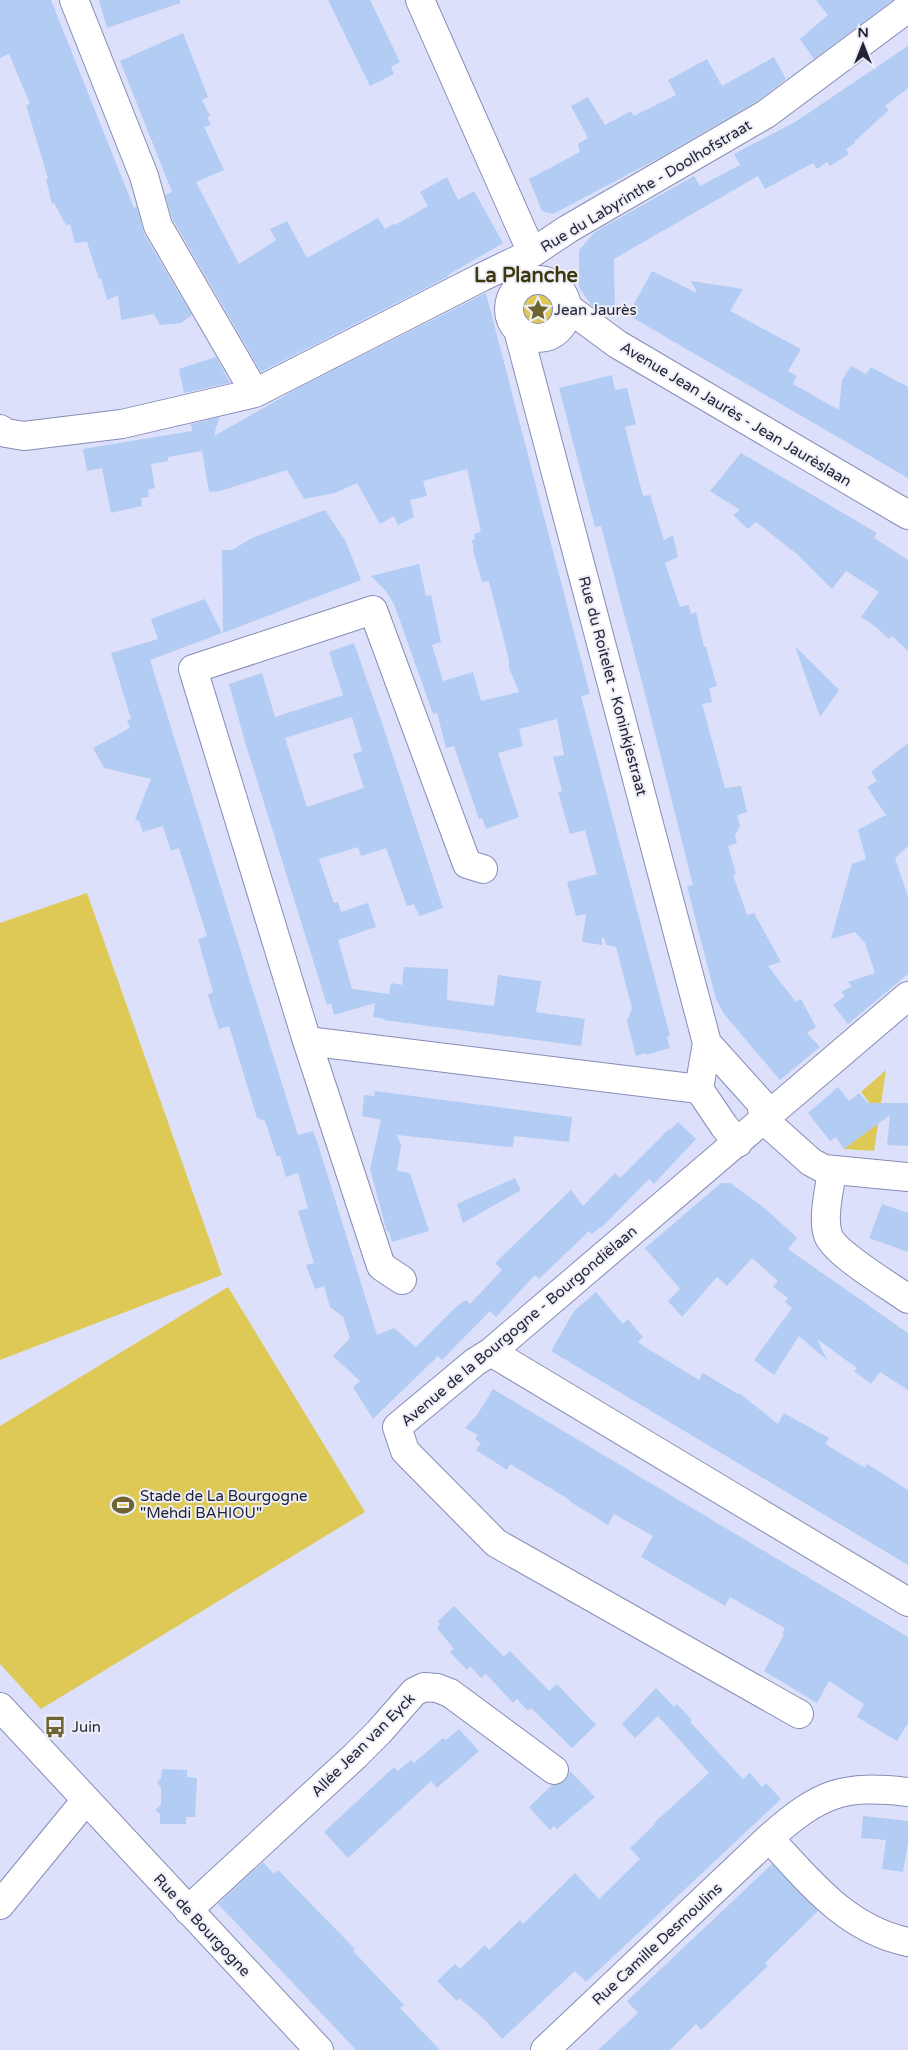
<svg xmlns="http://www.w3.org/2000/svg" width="908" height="2050" font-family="'Varela Round',sans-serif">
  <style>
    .green { fill: #dec956 }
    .building { fill: #b2ccf3; fill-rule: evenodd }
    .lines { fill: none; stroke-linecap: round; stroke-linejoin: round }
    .street-casing { stroke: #878cb6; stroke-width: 30 }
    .secondary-casing { stroke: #878cb6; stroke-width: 30 }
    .street { stroke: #fff; stroke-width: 28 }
    .secondary { stroke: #fff; stroke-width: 28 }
    .labels { text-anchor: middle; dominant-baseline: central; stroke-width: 4; stroke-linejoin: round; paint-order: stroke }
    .street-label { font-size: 15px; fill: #222435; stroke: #edeef7 }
    .poi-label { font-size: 15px; fill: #222435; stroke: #edeef7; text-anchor: start }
    .district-label { font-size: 20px; font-weight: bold; fill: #3f370d; stroke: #edeef7 }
  </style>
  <rect width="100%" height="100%" fill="#dce0fb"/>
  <path class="green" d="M522 309a16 16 0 1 1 32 0a16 16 0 1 1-32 0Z
    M 87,893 L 222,1275 L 0,1360 L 0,923 Z
    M 886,1070 L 874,1151 L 844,1149 L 873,1107 L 861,1092 Z
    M 228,1287 L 365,1512 L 41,1709 L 0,1664 L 0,1426 Z"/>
  <path class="building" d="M 0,0 L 51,0 L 134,208 L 137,207 L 144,234 L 192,315 L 181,323 L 160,325 L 154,314 L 121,320 L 118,295 L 107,300 L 101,278 L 99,279 L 87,242 L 75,243 L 70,224 L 66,225 L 54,203 L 52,204 L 46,179 L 48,178 L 26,105 L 30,104 L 9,54 L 0,58 Z
    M 99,0 L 180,0 L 180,3 L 107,28 Z
    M 328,0 L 370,0 L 400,62 L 391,67 L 394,74 L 370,86 Z
    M 816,0 L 893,0 L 814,59 L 800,39 L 828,15 Z
    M 183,33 L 208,97 L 202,100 L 210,116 L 207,117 L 211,125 L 204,127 L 224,170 L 196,182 L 239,264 L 276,240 L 270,229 L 287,221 L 307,258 L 378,218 L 385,229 L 393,224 L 395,225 L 428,206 L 420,192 L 447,177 L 458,200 L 474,191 L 503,243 L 448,275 L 449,276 L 261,372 L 173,220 L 165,195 L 172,192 L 120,61 Z
    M 908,46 L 908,88 L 885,106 L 889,110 L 854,142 L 855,143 L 846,149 L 849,154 L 830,166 L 827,162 L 817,169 L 813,163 L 765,189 L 758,176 L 614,259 L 615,318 L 591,305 L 579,287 L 579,250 L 595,232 L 694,176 L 700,186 L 740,165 L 734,154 L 795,122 Z
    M 774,57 L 786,79 L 759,100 L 659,158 L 553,214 L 542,211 L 529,179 L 580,152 L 578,144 L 588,138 L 571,106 L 588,97 L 605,125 L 631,111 L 634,116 L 676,95 L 668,80 L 707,59 L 722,86 Z
    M 652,271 L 697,293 L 691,281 L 743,289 L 730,311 L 801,349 L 788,371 L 797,376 L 793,384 L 839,410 L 842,380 L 851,366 L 866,374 L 871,367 L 908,387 L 908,478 L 628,315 Z
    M 486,293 L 590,694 L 581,696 L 670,1036 L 667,1037 L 670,1048 L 646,1055 L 645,1053 L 636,1056 L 627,1021 L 632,1008 L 616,947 L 606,945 L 604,938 L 602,938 L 602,945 L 582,942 L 586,914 L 576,916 L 567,882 L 597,874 L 585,830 L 570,834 L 558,792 L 562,791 L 553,757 L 564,755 L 557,719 L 519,729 L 523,746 L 498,753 L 519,817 L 486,829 L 482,818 L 479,819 L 454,746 L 446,748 L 437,713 L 433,714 L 394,604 L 386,591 L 371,576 L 419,564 L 426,596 L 431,595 L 441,642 L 432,645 L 443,681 L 473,672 L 481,701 L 519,692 L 509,668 L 509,660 L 489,581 L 482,582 L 473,550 L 474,549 L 472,540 L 475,539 L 474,534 L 481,532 L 467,469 L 423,481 L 427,496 L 410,500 L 414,517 L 398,525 L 394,516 L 380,524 L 357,483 L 335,493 L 304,499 L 287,470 L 220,491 L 209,492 L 202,451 L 168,457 L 168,461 L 151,464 L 155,488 L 148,490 L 149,497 L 141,498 L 142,506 L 111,513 L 102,468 L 87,471 L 83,449 L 192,431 L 191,424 L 219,417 L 214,436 L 304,385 Z
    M 216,357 L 230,383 L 184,393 L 179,369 Z
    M 612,375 L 615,390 L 627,388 L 636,424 L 625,427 L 643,496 L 650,495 L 664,540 L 673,535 L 678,557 L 665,563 L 680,607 L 689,605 L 691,614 L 696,612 L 704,647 L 706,647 L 717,686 L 709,688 L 712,702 L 702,704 L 725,788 L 741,786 L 747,812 L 737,815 L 740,826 L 735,836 L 737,843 L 728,846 L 736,874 L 733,875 L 747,915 L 754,913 L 781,962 L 768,966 L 796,1002 L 801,999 L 816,1027 L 807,1033 L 820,1047 L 780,1080 L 724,1014 L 716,999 L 687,886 L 693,885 L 644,690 L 601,526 L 595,527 L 559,388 Z
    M 741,453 L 877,533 L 874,538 L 908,560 L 908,651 L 892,636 L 889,639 L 876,627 L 861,617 L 879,592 L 846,571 L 832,589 L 798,555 L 756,522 L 748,529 L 733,515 L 740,510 L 710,491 Z
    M 325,510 L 346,542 L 361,580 L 223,633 L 222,550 L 232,550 L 252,538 Z
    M 205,599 L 222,633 L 150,660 L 298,1135 L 313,1131 L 317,1141 L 377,1335 L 394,1328 L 416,1347 L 457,1306 L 466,1300 L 470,1304 L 502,1270 L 495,1263 L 571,1190 L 583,1206 L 615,1173 L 620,1178 L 669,1129 L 670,1130 L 678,1122 L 696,1139 L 654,1184 L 649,1179 L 601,1228 L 600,1227 L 592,1234 L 589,1231 L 539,1279 L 535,1275 L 496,1317 L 490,1311 L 442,1360 L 438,1356 L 373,1419 L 353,1387 L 360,1381 L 333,1356 L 350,1338 L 343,1317 L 330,1307 L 324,1286 L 315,1289 L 306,1265 L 314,1263 L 298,1211 L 308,1208 L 298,1173 L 286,1177 L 280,1156 L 277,1157 L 265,1121 L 257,1118 L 229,1026 L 219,1029 L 208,995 L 213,992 L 198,939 L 207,936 L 179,848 L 171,851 L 163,826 L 143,832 L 139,821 L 135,819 L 151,779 L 104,768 L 93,748 L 130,728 L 127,720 L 131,719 L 111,653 L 158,639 L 151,619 Z
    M 354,643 L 382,723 L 443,908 L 419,916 L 414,904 L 407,906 L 386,848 L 361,856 L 358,847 L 319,859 L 334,903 L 338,902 L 341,912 L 368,903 L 376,927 L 338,940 L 352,989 L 389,994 L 391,983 L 402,985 L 404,967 L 448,969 L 447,1000 L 494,1006 L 498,975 L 541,981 L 536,1012 L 585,1019 L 581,1046 L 384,1020 L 384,1019 L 373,1017 L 375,1003 L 334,1015 L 331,1003 L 327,1005 L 245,742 L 229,684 L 262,673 L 275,717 L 343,695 L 329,652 ZM 352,717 L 362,751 L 353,754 L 364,788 L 307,807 L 285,738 Z
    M 795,646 L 839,690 L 820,717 Z
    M 908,743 L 908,846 L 895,858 L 908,897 L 908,974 L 848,1024 L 833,1005 L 845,996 L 841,992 L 852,986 L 848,982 L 875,973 L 865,943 L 855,932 L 831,939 L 852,864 L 866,859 L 858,830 L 886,815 L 867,787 L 877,781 L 871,772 Z
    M 838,1087 L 849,1101 L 859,1093 L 868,1103 L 908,1103 L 908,1146 L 887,1145 L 890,1115 L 844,1149 L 836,1137 L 830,1141 L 808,1113 Z
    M 375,1091 L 572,1117 L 569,1142 L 514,1136 L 513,1147 L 509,1147 L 397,1135 L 401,1145 L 397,1171 L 410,1173 L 429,1231 L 392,1242 L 389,1231 L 387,1232 L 370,1169 L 381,1120 L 362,1116 L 364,1095 L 374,1096 Z
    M 515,1178 L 521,1190 L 463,1223 L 457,1204 Z
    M 721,1183 L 730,1183 L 767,1210 L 797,1238 L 788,1249 L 908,1333 L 908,1390 L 880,1372 L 871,1384 L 854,1371 L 857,1368 L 817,1339 L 827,1360 L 799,1336 L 774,1375 L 754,1360 L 792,1308 L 785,1302 L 788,1298 L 773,1287 L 778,1281 L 752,1258 L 727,1286 L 717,1277 L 682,1317 L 668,1301 L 680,1289 L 645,1248 Z
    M 882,1204 L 908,1213 L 908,1252 L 869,1238 Z
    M 596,1292 L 623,1324 L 628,1319 L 636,1329 L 643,1337 L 638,1342 L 645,1347 L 699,1380 L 703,1373 L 738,1394 L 739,1393 L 778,1424 L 784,1413 L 829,1438 L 825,1444 L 865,1468 L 867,1464 L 908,1490 L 908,1565 L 551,1351 L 574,1311 Z
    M 493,1389 L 908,1637 L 908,1723 L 897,1741 L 857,1717 L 864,1704 L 829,1681 L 817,1703 L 764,1671 L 784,1635 L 782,1634 L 785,1628 L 730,1597 L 725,1606 L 641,1557 L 653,1536 L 614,1514 L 608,1525 L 569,1501 L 570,1500 L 510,1464 L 507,1470 L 476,1450 L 481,1443 L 475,1439 L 478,1435 L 465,1428 L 477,1415 Z
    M 454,1606 L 504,1657 L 510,1651 L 549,1691 L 557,1684 L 596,1725 L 572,1748 L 531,1708 L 528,1711 L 517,1699 L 513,1703 L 486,1674 L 481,1678 L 470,1666 L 467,1670 L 450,1652 L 454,1649 L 437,1628 L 440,1624 L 438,1621 Z
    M 656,1688 L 674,1707 L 677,1704 L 692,1720 L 690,1722 L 743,1779 L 750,1773 L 762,1787 L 766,1783 L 781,1799 L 586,1982 L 575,1971 L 502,2039 L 485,2020 L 459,1998 L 457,2001 L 437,1981 L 455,1964 L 460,1969 L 485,1945 L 489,1950 L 520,1920 L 523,1924 L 575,1873 L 599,1899 L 640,1859 L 630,1848 L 655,1824 L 654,1823 L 709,1773 L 658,1716 L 635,1738 L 622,1724 Z
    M 459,1729 L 479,1751 L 437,1788 L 431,1781 L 348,1858 L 324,1832 L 394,1767 L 398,1771 L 411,1760 L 414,1763 L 443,1738 L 446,1740 Z
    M 162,1769 L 187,1770 L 187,1777 L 197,1778 L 195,1817 L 186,1817 L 186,1824 L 160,1824 L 160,1814 L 155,1810 L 161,1805 L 161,1787 L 157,1783 L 161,1778 Z
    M 570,1771 L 595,1797 L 557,1829 L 554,1826 L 550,1830 L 529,1807 L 552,1785 L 560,1784 L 566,1780 Z
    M 863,1816 L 908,1821 L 908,1843 L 903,1872 L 882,1869 L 886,1840 L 861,1838 Z
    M 263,1862 L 274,1874 L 278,1870 L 355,1949 L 353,1951 L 404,2005 L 400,2008 L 440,2050 L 356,2050 L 241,1928 L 218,1904 Z
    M 772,1864 L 818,1911 L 765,1963 L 768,1966 L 701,2030 L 696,2024 L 670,2050 L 598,2050 L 638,2013 L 627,2001 Z"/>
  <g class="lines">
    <g class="street-casing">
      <path id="street" d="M 74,0 L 144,176 L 158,226 L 255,393
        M 420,0 L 532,253
        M509 309a29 29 0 1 1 58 0a29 29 0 1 1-58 0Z
        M 567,307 L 617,344 L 908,515
        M 518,330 L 707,1043 L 699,1089 L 724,1126 L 738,1143
        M 0,429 L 6,433 L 24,436 L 122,424 L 255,393 L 482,277 L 532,253 L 568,229 L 766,114 L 908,8
        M 483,869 L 467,864 L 373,610 L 193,669 L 307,1041 L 699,1089
        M 307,1041 L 381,1266 L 402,1280
        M 707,1043 L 761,1103 L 764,1120 L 811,1162 L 824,1169 L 908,1177
        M 832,1170 C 830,1189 822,1216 828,1235 C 834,1253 890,1286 908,1299
        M 491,1352 L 908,1602
        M 799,1714 L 496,1543 L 405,1451 L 397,1427 L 475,1362 L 491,1352 L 908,996
        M 769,1838 C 810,1882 846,1929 908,1942
        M 0,1905 L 86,1800
        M 188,1910 L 355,1756 L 379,1732 L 414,1692 L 424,1687 L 437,1688 L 450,1693 L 554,1770
        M 545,2050 L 769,1838 C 819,1794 841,1784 908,1792"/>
    </g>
    <g class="secondary-casing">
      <path id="secondary" d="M 0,1707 L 319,2050"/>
    </g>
    <use href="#street" class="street"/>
    <use href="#secondary" class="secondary"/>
  </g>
  <defs>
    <g id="sight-bare" transform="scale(1.725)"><path d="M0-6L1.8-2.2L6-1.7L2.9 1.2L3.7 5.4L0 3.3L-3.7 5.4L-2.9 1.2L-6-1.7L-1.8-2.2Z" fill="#6e6431" stroke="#edeef7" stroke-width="2.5" paint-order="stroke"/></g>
    <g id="stadium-bare" transform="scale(1.725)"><path d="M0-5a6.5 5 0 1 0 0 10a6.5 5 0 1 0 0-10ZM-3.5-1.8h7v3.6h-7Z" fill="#6e6431" stroke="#edeef7" stroke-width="2.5" paint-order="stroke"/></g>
    <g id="bus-bare" transform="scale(1.725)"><path d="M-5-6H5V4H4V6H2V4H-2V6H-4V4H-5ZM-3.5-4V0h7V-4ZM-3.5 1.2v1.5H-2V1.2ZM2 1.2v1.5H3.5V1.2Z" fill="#6e6431" stroke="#edeef7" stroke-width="2.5" paint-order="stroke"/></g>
  </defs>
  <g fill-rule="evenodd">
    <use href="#sight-bare" x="538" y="310"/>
    <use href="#stadium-bare" x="123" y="1505"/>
    <use href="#bus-bare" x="55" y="1727"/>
  </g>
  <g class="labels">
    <g class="street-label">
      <text transform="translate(646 186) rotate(-31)">Rue du Labyrinthe - Doolhofstraat</text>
      <text transform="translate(736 414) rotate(31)">Avenue Jean Jaurès - Jean Jaurèslaan</text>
      <text transform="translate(613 686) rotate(75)">Rue du Roitelet - Koninkjestraat</text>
      <text transform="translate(519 1326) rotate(-40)">Avenue de la Bourgogne - Bourgondiëlaan</text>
      <text transform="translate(363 1745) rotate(-45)">Allée Jean van Eyck</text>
      <text transform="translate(202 1925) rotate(47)">Rue de Bourgogne</text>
      <text transform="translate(657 1944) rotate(-43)">Rue Camille Desmoulins</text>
    </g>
    <g class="poi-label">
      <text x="554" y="310">Jean Jaurès</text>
      <text x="140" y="1496">Stade de La Bourgogne<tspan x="140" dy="17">"Mehdi BAHIOU"</tspan></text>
      <text x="72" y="1727">Juin</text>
    </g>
    <g class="district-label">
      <text x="526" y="276">La Planche</text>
    </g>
  </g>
  <g transform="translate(863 45)" stroke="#edeef7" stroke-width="4" paint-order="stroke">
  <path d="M0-4L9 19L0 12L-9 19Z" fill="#222435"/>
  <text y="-8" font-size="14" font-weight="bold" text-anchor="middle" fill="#222435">N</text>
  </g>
</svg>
